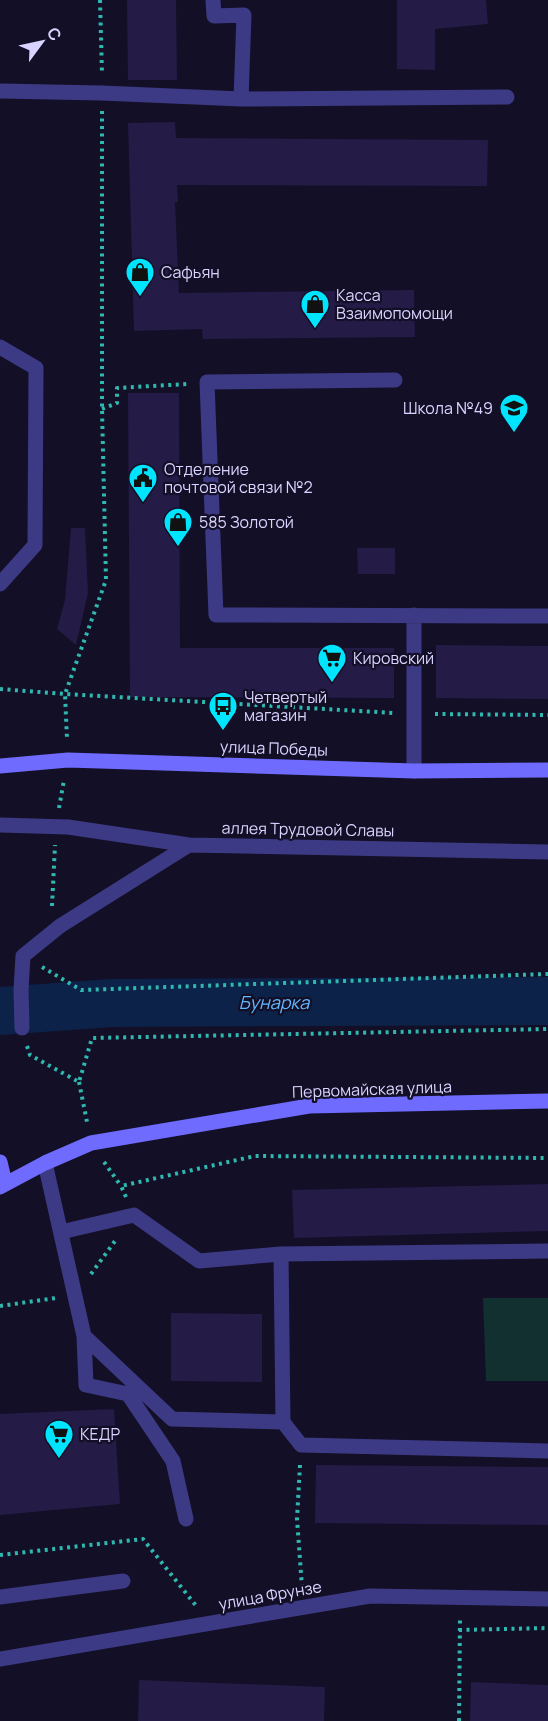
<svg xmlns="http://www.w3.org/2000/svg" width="548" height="1721" font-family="Manrope,sans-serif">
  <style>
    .green { fill: #12302f }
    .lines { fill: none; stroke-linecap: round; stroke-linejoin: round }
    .river { stroke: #0c2248; stroke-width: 48 }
    .building { fill: #241b47 }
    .path { stroke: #2fb8b0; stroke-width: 4; stroke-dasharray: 3 4.5; stroke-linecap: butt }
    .lane { stroke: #3d3a85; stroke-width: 15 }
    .street { stroke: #3d3a85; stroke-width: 15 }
    .secondary { stroke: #6f6bff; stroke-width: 15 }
    .labels { text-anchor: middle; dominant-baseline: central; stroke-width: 4.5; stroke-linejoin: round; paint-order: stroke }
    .poi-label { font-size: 16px; fill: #d9d4ff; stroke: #130f26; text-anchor: start }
    .street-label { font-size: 16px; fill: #d9d4ff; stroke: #130f26 }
    .water-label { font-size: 18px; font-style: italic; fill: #62b6ff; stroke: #130f26 }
  </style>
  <rect width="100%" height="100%" fill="#130f26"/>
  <path class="green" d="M 483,1298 L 548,1298 L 548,1381 L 486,1381 Z"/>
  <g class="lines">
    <path class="river" d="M 0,1011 L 111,1003 L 548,1001"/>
  </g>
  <path class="building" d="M 127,0 L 176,0 L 177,80 L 128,80 Z
    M 397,0 L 486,0 L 488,24 L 435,29 L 435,70 L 397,69 Z
    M 175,122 L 176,138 L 488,140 L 487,186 L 177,185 L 178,202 L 175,202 L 179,293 L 414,290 L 415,337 L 203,339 L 202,329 L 134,331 L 128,123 Z
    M 128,393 L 179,393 L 180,648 L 394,648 L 394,698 L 130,697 Z
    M 71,528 L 85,528 L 88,593 L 76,645 L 57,629 L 65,600 Z
    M 357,548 L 395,548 L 395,574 L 358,574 Z
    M 436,645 L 548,646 L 548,699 L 436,698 Z
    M 548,1184 L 548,1231 L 294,1238 L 292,1190 Z
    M 171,1313 L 262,1314 L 262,1382 L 171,1381 Z
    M 114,1409 L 120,1504 L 0,1515 L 0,1414 Z
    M 316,1465 L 548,1467 L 548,1525 L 315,1523 Z
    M 139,1680 L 325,1687 L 324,1721 L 138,1721 Z
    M 471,1682 L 548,1685 L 548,1721 L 470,1721 Z"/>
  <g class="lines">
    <path class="path" d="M 100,0 L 102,74
      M 102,111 L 102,409 L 106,580 L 65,694 L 394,713
      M 102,409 L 117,403 L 117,388 L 187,384
      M 0,689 L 65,694 L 67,739
      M 435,714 L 548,715
      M 59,808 L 64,780
      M 52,906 L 55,845
      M 42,967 L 81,990 L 548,974
      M 27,1046 L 30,1055 L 79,1082 L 92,1038 L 548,1029
      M 79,1082 L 87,1122
      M 104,1162 L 121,1186
      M 126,1197 L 121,1186 L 255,1156 L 548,1158
      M 91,1274 L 115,1241
      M 0,1306 L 56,1298
      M 300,1465 L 297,1519 L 302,1587
      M 0,1555 L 143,1539 L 197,1607
      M 459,1630 L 548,1628
      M 459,1721 L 460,1618"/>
    <path class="lane" d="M 0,91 L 102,93 L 241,99 L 244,15 L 214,16 L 213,0
      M 241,99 L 507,97
      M 0,347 L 36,368 L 35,545 L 0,584
      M 395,380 L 207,382 L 216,615 L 548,616
      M 414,615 L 414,771
      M 45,1163 L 84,1336 L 86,1385 L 128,1394 L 173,1461 L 186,1519
      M 61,1232 L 134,1215 L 199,1261 L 281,1254 L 548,1251
      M 281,1254 L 283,1422 L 301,1445 L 548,1451
      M 84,1336 L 172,1419 L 283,1422
      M 0,1597 L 123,1581"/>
    <path class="street" d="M 0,825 L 68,827 L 189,845 L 548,852
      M 22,1028 L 21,990 L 23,956 L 60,926 L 189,845
      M 0,1659 L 370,1596 L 548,1599"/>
    <path class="secondary" d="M 0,766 L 68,760 L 414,771 L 548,770
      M 0,1162 L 5,1183
      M 0,1187 L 45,1163 L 91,1143 L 309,1106 L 548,1101"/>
  </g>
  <defs>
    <g id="shop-pin" transform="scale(1.5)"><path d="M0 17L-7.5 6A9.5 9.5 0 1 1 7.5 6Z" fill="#00e5ff" stroke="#130f26"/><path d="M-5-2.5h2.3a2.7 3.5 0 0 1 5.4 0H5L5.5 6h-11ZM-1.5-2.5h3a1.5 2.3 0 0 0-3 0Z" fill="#111"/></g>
    <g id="school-pin" transform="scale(1.5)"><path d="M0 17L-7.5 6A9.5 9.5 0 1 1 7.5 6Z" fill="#00e5ff" stroke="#130f26"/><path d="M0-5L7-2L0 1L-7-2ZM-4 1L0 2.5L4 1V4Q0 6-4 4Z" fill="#111"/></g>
    <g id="civic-pin" transform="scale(1.5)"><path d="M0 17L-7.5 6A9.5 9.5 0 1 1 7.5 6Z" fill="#00e5ff" stroke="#130f26"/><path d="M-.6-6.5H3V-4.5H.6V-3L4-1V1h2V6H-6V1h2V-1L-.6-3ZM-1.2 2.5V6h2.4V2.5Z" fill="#111"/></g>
    <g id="supermarket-pin" transform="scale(1.5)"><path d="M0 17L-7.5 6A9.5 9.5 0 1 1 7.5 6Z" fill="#00e5ff" stroke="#130f26"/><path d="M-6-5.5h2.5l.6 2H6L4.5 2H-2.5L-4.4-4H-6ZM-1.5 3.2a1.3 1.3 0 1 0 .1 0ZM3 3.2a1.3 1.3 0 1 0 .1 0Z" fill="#111"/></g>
    <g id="bus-pin" transform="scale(1.5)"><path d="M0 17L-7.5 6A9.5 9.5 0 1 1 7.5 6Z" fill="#00e5ff" stroke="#130f26"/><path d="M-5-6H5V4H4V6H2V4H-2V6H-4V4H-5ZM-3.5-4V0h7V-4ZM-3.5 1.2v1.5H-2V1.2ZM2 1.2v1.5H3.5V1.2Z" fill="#111"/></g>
  </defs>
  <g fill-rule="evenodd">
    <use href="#shop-pin" x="140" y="272"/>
    <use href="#shop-pin" x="315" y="304"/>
    <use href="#school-pin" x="514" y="408"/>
    <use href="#civic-pin" x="143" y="478"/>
    <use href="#shop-pin" x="178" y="522"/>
    <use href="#supermarket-pin" x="332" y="658"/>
    <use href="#bus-pin" x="223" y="706"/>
    <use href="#supermarket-pin" x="59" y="1434"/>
  </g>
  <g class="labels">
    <g class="poi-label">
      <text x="161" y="272">Сафьян</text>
      <text x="336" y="295">Касса<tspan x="336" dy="18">Взаимопомощи</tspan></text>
      <text x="493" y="408" text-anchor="end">Школа №49</text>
      <text x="164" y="469">Отделение<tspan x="164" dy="18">почтовой связи №2</tspan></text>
      <text x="199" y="522">585 Золотой</text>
      <text x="353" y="658">Кировский</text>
      <text x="244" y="697">Четвертый<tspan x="244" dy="18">магазин</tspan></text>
      <text x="80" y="1434">КЕДР</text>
    </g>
    <g class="street-label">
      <text transform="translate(274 748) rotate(2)">улица Победы</text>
      <text transform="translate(308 829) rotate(1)">аллея Трудовой Славы</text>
      <text transform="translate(372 1089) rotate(-2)">Первомайская улица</text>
      <text transform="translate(270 1595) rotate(-10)">улица Фрунзе</text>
    </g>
    <g class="water-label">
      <text x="274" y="1002">Бунарка</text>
    </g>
  </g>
  <g transform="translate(42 42) rotate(57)" stroke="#130f26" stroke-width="4.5" paint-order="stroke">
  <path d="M0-4.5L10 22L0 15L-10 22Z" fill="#d9d4ff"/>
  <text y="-9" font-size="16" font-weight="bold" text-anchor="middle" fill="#d9d4ff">С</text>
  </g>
</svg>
